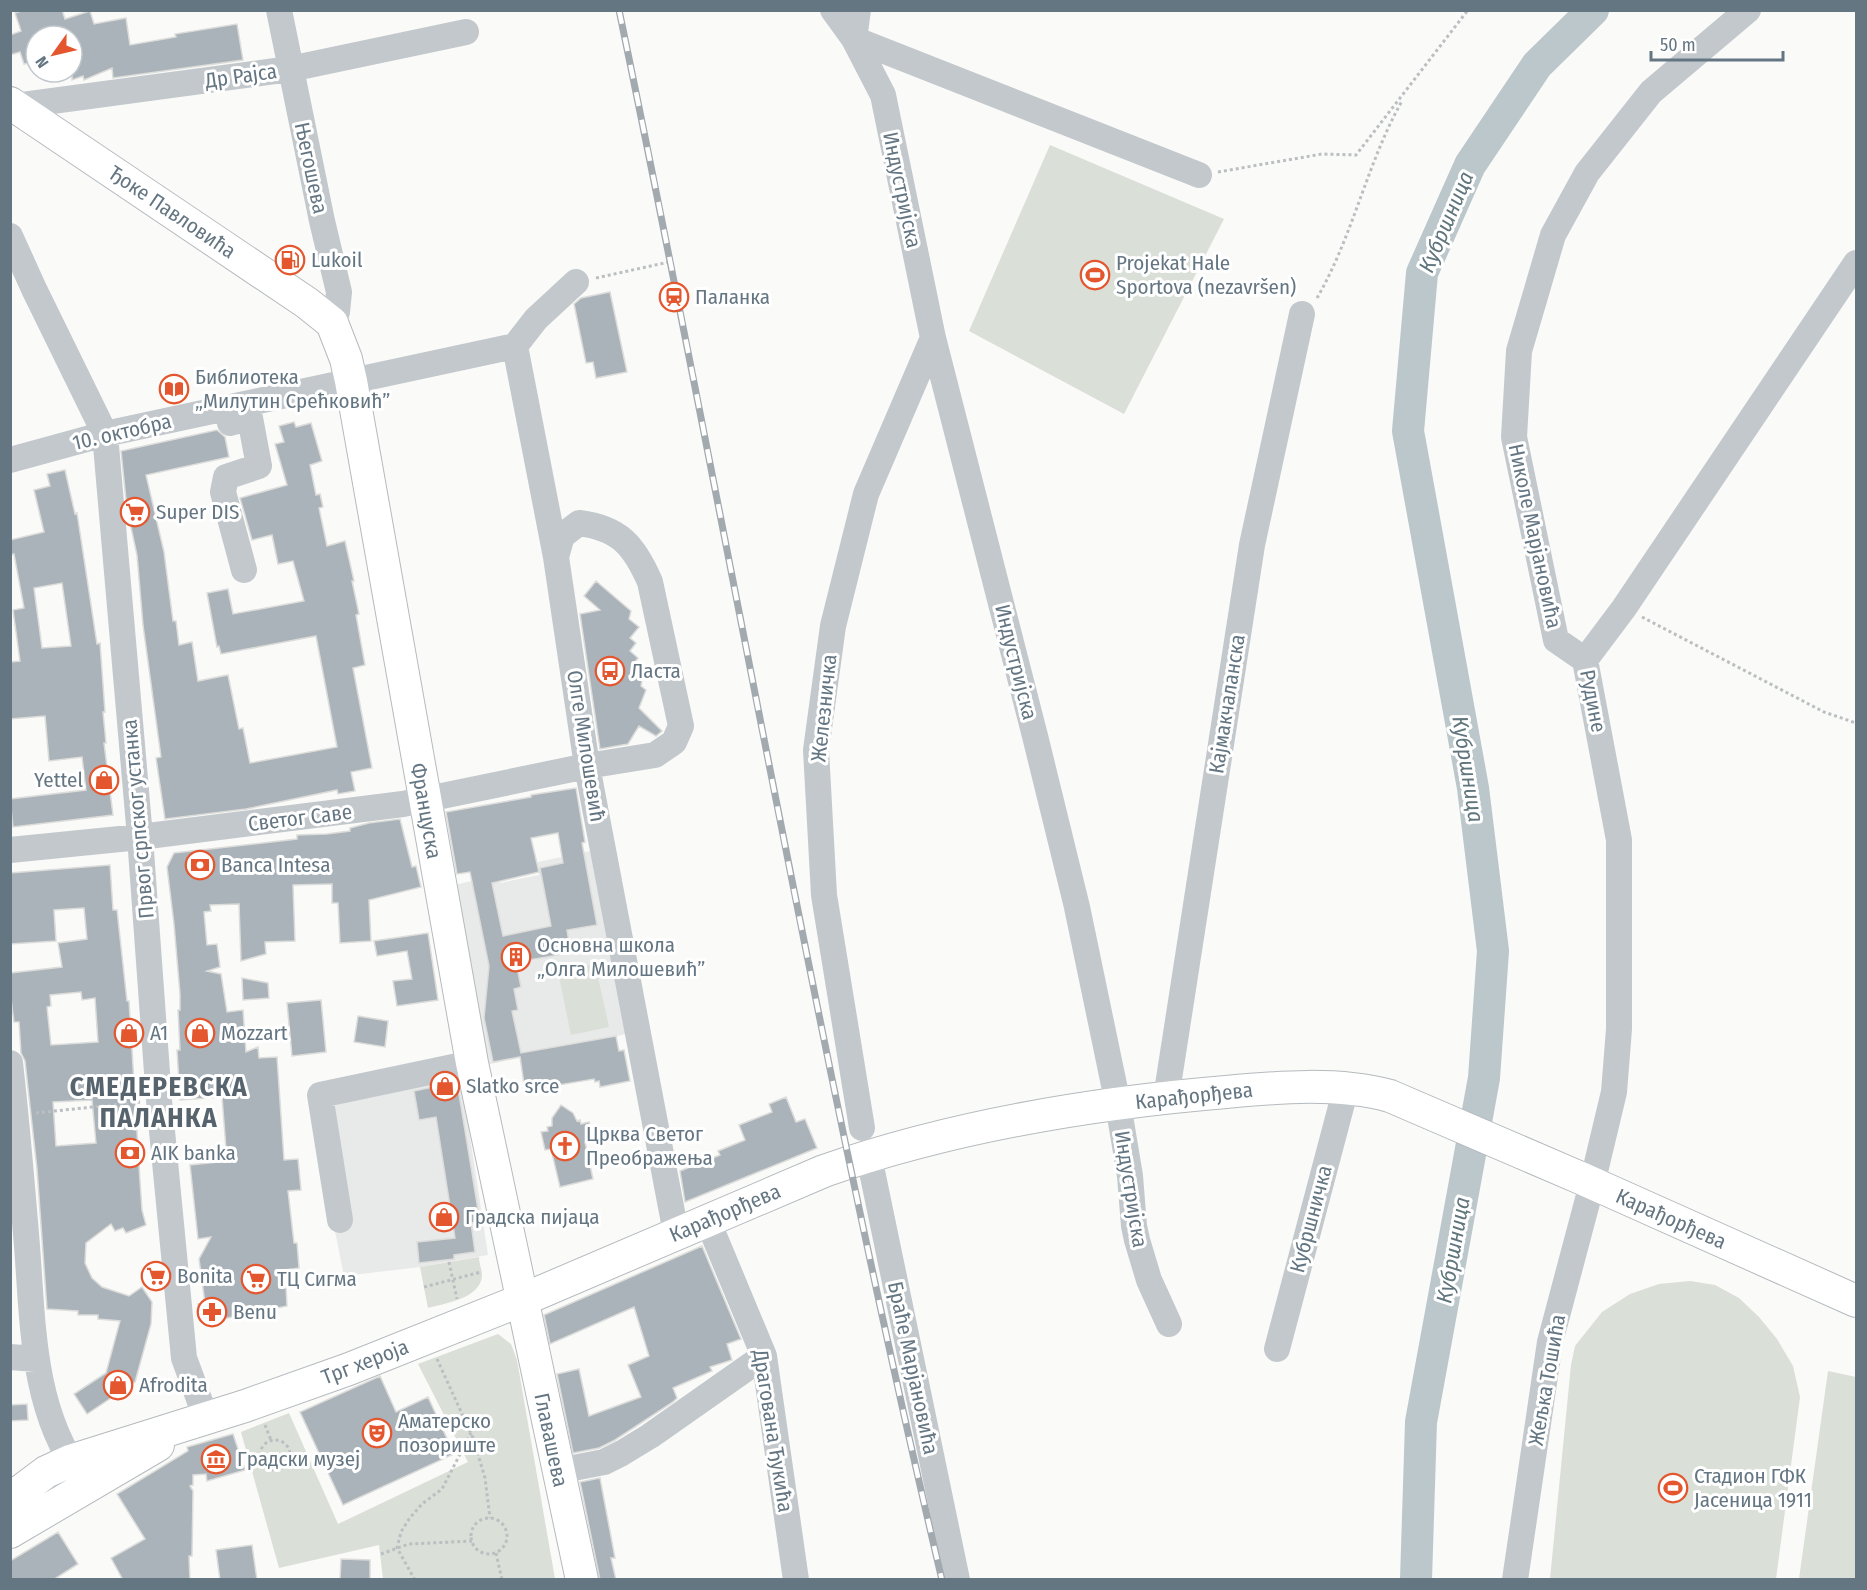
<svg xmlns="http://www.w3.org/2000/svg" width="1867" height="1590" font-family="'Fira Sans Condensed',sans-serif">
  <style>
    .built { fill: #e8e9e9 }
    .green { fill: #dadfd7 }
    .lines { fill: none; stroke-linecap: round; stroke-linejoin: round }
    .river { stroke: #bbc7cb; stroke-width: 32 }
    .building { fill: #aab3b9; stroke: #dcdcda; stroke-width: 1.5; fill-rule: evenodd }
    .major-casing { stroke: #b5babe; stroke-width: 34 }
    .path { stroke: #bbbfc2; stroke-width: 3; stroke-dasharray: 3 3; stroke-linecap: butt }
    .minor { stroke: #c3c8cc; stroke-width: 26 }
    .major { stroke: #fff; stroke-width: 32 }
    .rail-casing { stroke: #a2aab0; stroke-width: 7 }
    .rail { stroke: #fff; stroke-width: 4.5; stroke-dasharray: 14; stroke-linecap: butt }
    .labels { text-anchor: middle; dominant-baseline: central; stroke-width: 6; stroke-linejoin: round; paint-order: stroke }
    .street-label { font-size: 21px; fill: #657683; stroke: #fff }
    .poi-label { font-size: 21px; fill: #657683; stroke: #fff; text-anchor: start }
    .water-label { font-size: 22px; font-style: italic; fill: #60757c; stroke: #fff }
    .district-label { font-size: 27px; font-weight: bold; letter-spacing: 1.5px; fill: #57646e; stroke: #fff }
  </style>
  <rect width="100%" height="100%" fill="#fafaf8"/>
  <path class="built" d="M 590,851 L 626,1034 L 486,1065 L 446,887 L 497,875 L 500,883 L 539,875 L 538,862 Z
    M 460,1071 L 488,1255 L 420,1267 L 344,1276 L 335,1231 L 327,1102 Z"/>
  <path class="green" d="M 1050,145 L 1224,219 L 1124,414 L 969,331 Z
    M 595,964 L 609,1027 L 571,1035 L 558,972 Z
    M 479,1257 C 479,1263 482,1270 482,1276 C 480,1299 445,1303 428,1308 L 420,1267 Z
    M 1690,1281 L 1715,1285 L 1739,1298 L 1759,1317 L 1777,1339 L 1793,1366 L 1800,1397 L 1776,1579 L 1550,1579 L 1571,1365 L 1575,1346 L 1602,1312 L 1630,1294 L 1659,1284 Z
    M 498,1334 L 511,1344 L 517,1360 L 555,1579 L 383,1579 L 379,1545 L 279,1568 L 241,1432 L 289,1413 L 338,1524 L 468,1462 L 418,1364 Z
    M 1828,1371 L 1856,1377 L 1856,1579 L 1799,1579 Z"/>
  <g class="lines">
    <path class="river" d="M 1416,1580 L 1421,1422 L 1484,1078 L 1493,951 L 1473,788 L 1408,431 L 1422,273 L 1470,165 L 1537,65 L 1593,10"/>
  </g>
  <path class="building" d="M 24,10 L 62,10 L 65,19 L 90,11 L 94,24 L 126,18 L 130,45 L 176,37 L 175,34 L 237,24 L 243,60 L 113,78 L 112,68 L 84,80 L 83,76 L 72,80 L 72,36 L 36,36 L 36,61 L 24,64 L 20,52 L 10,55 L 10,35 L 21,31 L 15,13 Z
    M 610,292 L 627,372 L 596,378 L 593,362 L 586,363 L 574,304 L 581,298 Z
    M 294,422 L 296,427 L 311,423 L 322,461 L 310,465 L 316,495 L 320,494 L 323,507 L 319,508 L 327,546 L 345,541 L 354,581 L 352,581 L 359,614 L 356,615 L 365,665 L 353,668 L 372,768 L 351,772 L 355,791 L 338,794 L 337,790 L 246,809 L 165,819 L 156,758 L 161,757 L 143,625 L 137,555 L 127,509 L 121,451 L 217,430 L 225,437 L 229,457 L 146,475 L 164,552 L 173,621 L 176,621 L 179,645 L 192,642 L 198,681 L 228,675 L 239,729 L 243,728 L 250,763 L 337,747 L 316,636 L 221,654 L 219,646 L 217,647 L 207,593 L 228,589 L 233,614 L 304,601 L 293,561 L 278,564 L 272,535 L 252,540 L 240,498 L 287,485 L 275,444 L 284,442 L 279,426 Z
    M 65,470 L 75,514 L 77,513 L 97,644 L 100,643 L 105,712 L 103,712 L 106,743 L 104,743 L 113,815 L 13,827 L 10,799 L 86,790 L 82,757 L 49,761 L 45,716 L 10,719 L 10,662 L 20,661 L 13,610 L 24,608 L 14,554 L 10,555 L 10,540 L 44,532 L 34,490 L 50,486 L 47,474 ZM 62,583 L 71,646 L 42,648 L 34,588 Z
    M 596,581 L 631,611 L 629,619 L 639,627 L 630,638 L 636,643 L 630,651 L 638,658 L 632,666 L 643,675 L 641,686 L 646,690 L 639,708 L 662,731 L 656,736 L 639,726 L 628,744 L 600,749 L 580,614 L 600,610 L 584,596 Z
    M 576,788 L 585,842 L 582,843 L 597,925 L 567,930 L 571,953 L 516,962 L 521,987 L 514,989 L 518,1010 L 512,1011 L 521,1053 L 616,1036 L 619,1051 L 624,1050 L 630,1081 L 600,1087 L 599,1081 L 595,1082 L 594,1079 L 547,1087 L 546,1080 L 524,1084 L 520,1057 L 493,1062 L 484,1018 L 489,966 L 470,872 L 457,874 L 446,812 L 531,797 L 531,795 ZM 558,833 L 563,863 L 540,868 L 551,926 L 503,936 L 492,883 L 539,872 L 531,838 Z
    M 400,819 L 412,867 L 416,866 L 421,887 L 369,900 L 371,941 L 340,943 L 338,903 L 332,903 L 332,884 L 293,885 L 295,941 L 265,942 L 266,954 L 241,961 L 239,904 L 210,905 L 211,911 L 204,912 L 207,945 L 217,944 L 220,967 L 207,971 L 221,974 L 227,1012 L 243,1010 L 246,1052 L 258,1047 L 259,1058 L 277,1057 L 284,1160 L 298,1159 L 301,1190 L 288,1191 L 294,1243 L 297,1243 L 299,1268 L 285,1270 L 287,1306 L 208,1322 L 198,1316 L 198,1304 L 205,1303 L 199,1259 L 211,1237 L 198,1239 L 190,1165 L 227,1161 L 222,1097 L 180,1100 L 177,1050 L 180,1050 L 178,1010 L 180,1010 L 180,994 L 174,924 L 167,867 L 174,853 L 297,839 L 297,835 L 327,834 L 350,831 L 350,828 L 369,823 Z
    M 110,865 L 113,910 L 117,910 L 127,1001 L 129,1001 L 140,1181 L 142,1210 L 146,1225 L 126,1233 L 123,1228 L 115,1231 L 111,1224 L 86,1243 L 85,1263 L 92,1278 L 102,1287 L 129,1296 L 142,1287 L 152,1302 L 151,1324 L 135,1382 L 87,1414 L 74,1394 L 106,1373 L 120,1321 L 98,1319 L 98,1315 L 78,1315 L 78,1311 L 47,1309 L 37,1169 L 25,1061 L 21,1053 L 19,1022 L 14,1022 L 10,991 L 10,973 L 62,967 L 58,943 L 87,939 L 84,908 L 54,910 L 56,941 L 10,944 L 10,873 ZM 81,992 L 82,1000 L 95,998 L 98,1042 L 51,1045 L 47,1007 L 51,1006 L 50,995 ZM 92,1100 L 96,1143 L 56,1146 L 53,1102 Z
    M 428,933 L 438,1000 L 397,1006 L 393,981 L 412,979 L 407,951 L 377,956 L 374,941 Z
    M 242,978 L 268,983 L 269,998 L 243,1000 Z
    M 321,1000 L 326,1052 L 292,1056 L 287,1003 Z
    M 358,1016 L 388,1021 L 385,1047 L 354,1042 Z
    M 457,1082 L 480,1222 L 471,1223 L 475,1252 L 454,1255 L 454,1259 L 419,1263 L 417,1242 L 455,1238 L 436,1117 L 419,1120 L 414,1091 Z
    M 786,1097 L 796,1122 L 805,1119 L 817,1148 L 685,1202 L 680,1171 L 720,1155 L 718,1151 L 745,1140 L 739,1125 L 772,1112 L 769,1104 Z
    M 561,1105 L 573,1113 L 577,1121 L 580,1120 L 581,1124 L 589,1122 L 593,1140 L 585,1142 L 593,1179 L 560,1187 L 551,1149 L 545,1150 L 541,1132 L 548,1131 L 547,1127 L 552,1126 L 552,1118 Z
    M 702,1246 L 741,1339 L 727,1344 L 732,1360 L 710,1367 L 712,1371 L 673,1388 L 677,1398 L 673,1402 L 615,1440 L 599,1448 L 573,1453 L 557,1374 L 579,1369 L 589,1416 L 641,1397 L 628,1365 L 649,1356 L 634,1307 L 550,1344 L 544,1315 Z
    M 380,1376 L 396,1412 L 428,1397 L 454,1454 L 343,1505 L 300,1412 Z
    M 27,1404 L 28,1420 L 10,1421 L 10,1405 Z
    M 233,1434 L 245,1470 L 207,1481 L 206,1474 L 193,1475 L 193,1485 L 190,1486 L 193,1491 L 192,1556 L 189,1556 L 190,1580 L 123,1580 L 111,1558 L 145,1539 L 117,1494 L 188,1451 L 187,1447 Z
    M 600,1478 L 615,1558 L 611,1558 L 616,1580 L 600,1580 L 580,1482 Z
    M 58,1532 L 78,1564 L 53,1580 L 10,1580 L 10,1561 Z
    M 252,1545 L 257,1580 L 220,1580 L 216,1550 Z
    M 341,1559 L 370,1560 L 370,1580 L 340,1580 Z"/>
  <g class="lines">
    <g class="major-casing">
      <path id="major" d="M 10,103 L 307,303 L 332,323 L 346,359 L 351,381 L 472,1063 L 582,1580
        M 10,1499 L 46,1472 L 70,1461 L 245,1406 L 349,1369 L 522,1300 L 824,1171 C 950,1127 1093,1103 1226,1092 C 1279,1087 1338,1082 1390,1096 L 1583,1179 L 1856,1301
        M 10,1532 L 158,1445"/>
    </g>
    <path class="path" d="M 1218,172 L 1322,154 L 1356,155 L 1468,10
      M 596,278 L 669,262
      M 1317,298 C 1353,236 1367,163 1402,101
      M 1642,617 L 1824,712 L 1856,723
      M 36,1113 L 140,1102
      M 449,1262 L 457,1299
      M 424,1287 L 481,1272
      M 437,1359 L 473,1438 L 485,1478 L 490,1518
      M 265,1425 L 271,1440
      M260 1455a15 15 0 1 1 30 0a15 15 0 1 1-30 0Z
      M471 1536a18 18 0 1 1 36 0a18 18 0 1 1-36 0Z
      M 496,1553 L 502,1580
      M 381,1554 L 409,1544 L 472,1541
      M 415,1580 L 397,1548 L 401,1532 L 409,1519 L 422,1504 L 442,1489 L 471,1433"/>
    <path class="minor" d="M 279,10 L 322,221 L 339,292 L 337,312 L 332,323
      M 833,10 L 854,39 L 883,95 L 933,338 L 1035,736 L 1077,907 L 1118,1104 L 1130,1176 L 1134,1226 L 1137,1240 L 1149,1280 L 1169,1324
      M 858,10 L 854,39 L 1199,175
      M 15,106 L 290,69 L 466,32
      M 10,236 L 34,289 L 105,434 L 140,837 L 159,1100 L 184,1358 L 206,1418
      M 576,282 L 536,319 L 515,346 L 556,557 L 587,766 L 676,1233
      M 228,414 L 230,423 L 250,418 L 259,466 L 226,477 L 223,492 L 244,570
      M 10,460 L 105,434 L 515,346
      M 1585,660 L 1556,640 L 1514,437 L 1519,351 L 1553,235 L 1587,173 L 1651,92 L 1748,10
      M 10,850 L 140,837 L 403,804 L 587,766 L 655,755 L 674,742 L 681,726 L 650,582 C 634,545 619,528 579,523 L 562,536 L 556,557
      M 10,1063 C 17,1124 22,1185 27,1246 C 33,1324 32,1409 80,1475
      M 1166,1098 L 1252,545 L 1302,314
      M 862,1128 L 824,895 L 816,750 L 833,626 L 866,494 L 933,338
      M 869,1157 L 957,1580
      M 707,1219 L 764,1356 L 796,1580
      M 340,1220 L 320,1095 L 472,1063
      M 1277,1349 L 1346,1088
      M 10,1357 L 36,1359
      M 558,1471 L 604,1462 L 622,1453 L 650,1436 L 764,1356
      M 1515,1580 L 1550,1342 L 1592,1184 L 1614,1092 L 1619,1029 L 1619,840 L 1585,660 L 1624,608 L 1856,263"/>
    <use href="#major" class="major"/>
    <g class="rail-casing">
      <path id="rail" d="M 619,10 C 728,533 819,1060 942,1580"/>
    </g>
    <use href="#rail" class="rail"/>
  </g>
  <defs>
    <g id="fuel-ring" transform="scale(1.5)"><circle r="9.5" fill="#fff" stroke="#e4572e" stroke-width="1.5"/><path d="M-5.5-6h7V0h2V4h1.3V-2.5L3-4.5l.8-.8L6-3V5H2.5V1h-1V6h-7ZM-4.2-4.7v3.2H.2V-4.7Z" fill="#e4572e"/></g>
    <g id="stadium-ring" transform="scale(1.5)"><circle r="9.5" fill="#fff" stroke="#e4572e" stroke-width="1.5"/><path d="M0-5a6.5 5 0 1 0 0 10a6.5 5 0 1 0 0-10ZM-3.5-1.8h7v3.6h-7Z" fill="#e4572e"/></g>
    <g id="station-ring" transform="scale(1.5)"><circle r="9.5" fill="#fff" stroke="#e4572e" stroke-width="1.5"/><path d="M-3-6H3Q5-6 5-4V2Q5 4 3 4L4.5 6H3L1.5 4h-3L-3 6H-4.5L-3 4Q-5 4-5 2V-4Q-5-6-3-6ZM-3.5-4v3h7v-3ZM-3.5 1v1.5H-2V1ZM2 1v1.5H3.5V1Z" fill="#e4572e"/></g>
    <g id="library-ring" transform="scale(1.5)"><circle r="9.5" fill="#fff" stroke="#e4572e" stroke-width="1.5"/><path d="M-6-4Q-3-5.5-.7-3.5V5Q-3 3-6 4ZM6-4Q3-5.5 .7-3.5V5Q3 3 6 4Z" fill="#e4572e"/></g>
    <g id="supermarket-ring" transform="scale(1.5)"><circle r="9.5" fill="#fff" stroke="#e4572e" stroke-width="1.5"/><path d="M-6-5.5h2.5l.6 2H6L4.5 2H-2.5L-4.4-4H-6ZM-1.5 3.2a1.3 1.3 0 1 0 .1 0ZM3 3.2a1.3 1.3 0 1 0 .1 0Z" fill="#e4572e"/></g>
    <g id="bus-ring" transform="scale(1.5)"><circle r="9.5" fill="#fff" stroke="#e4572e" stroke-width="1.5"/><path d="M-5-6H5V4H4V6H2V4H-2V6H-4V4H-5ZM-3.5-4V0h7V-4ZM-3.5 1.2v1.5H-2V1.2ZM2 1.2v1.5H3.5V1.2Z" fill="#e4572e"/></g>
    <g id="shop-ring" transform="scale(1.5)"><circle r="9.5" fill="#fff" stroke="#e4572e" stroke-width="1.5"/><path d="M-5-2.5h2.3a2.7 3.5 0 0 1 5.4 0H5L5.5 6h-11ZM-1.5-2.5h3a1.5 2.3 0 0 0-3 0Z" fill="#e4572e"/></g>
    <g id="bank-ring" transform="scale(1.5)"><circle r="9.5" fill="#fff" stroke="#e4572e" stroke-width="1.5"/><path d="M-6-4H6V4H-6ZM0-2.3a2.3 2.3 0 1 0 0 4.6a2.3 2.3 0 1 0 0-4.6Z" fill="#e4572e"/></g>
    <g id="building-ring" transform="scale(1.5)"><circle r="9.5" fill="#fff" stroke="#e4572e" stroke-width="1.5"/><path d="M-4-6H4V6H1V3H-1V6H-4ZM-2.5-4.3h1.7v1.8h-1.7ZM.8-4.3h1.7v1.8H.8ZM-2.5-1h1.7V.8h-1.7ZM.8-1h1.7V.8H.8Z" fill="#e4572e"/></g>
    <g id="church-ring" transform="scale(1.5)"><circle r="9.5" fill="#fff" stroke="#e4572e" stroke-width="1.5"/><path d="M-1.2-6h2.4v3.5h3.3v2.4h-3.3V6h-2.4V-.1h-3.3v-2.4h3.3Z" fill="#e4572e"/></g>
    <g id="pharmacy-ring" transform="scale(1.5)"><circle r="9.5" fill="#fff" stroke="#e4572e" stroke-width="1.5"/><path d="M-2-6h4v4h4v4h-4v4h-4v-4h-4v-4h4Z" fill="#e4572e"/></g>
    <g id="theatre-ring" transform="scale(1.5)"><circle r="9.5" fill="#fff" stroke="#e4572e" stroke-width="1.5"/><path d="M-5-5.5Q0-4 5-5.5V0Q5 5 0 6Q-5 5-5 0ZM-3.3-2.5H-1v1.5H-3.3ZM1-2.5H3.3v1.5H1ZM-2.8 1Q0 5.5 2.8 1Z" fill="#e4572e"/></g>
    <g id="museum-ring" transform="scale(1.5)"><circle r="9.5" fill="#fff" stroke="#e4572e" stroke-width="1.5"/><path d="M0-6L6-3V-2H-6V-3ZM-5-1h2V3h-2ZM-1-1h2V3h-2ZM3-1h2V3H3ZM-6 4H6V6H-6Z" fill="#e4572e"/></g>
  </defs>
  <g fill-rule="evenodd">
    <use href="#fuel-ring" x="290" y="260"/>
    <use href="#stadium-ring" x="1095" y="275"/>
    <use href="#station-ring" x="674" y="297"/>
    <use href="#library-ring" x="174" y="389"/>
    <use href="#supermarket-ring" x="135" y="512"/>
    <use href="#bus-ring" x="610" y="671"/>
    <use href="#shop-ring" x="104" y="780"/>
    <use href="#bank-ring" x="200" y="865"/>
    <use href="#building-ring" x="516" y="957"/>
    <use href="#shop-ring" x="129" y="1033"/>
    <use href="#shop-ring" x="200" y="1033"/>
    <use href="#shop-ring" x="445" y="1086"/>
    <use href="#church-ring" x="565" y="1146"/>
    <use href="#bank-ring" x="130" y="1153"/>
    <use href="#shop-ring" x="444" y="1217"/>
    <use href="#supermarket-ring" x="156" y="1276"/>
    <use href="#supermarket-ring" x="256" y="1279"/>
    <use href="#pharmacy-ring" x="212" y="1312"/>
    <use href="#shop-ring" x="118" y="1385"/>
    <use href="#theatre-ring" x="377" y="1433"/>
    <use href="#museum-ring" x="216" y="1459"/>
    <use href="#stadium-ring" x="1673" y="1488"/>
  </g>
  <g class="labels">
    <g class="street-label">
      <text transform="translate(241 76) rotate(-8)">Др Рајса</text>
      <text transform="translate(311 168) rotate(78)">Његошева</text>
      <text transform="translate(902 190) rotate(78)">Индустријска</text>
      <text transform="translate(172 212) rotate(34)">Ђоке Павловића</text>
      <text transform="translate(122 432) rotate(-13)">10. октобра</text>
      <text transform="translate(1535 536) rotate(78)">Николе Марјановића</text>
      <text transform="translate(1016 662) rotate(76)">Индустријска</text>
      <text transform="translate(1593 701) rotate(79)">Рудине</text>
      <text transform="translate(1227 704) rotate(-81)">Кајмакчаланска</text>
      <text transform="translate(824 708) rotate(-84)">Железничка</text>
      <text transform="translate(586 746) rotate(81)">Олге Милошевић</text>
      <text transform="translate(426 811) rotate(80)">Француска</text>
      <text transform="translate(300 818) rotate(-7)">Светог Саве</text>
      <text transform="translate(138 819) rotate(-95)">Првог српског устанка</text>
      <text transform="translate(1194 1096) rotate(-6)">Карађорђева</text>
      <text transform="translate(1131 1189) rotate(81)">Индустријска</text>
      <text transform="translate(725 1213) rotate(-23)">Карађорђева</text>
      <text transform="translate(1311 1219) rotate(-75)">Кубршничка</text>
      <text transform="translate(1671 1219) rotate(24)">Карађорђева</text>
      <text transform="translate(365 1362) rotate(-21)">Трг хероја</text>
      <text transform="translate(913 1368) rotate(78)">Браће Марјановића</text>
      <text transform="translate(1547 1380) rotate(-80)">Жељка Тошића</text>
      <text transform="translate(773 1431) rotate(81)">Драгована Ђукића</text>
      <text transform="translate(551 1440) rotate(78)">Главашева</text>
    </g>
    <g class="poi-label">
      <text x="311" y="260">Lukoil</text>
      <text x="1116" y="263">Projekat Hale<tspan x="1116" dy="24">Sportova (nezavršen)</tspan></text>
      <text x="695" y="297">Паланка</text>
      <text x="195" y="377">Библиотека<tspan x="195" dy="24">„Милутин Срећковић”</tspan></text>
      <text x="156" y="512">Super DIS</text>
      <text x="631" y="671">Ласта</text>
      <text x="83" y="780" text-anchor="end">Yettel</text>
      <text x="221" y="865">Banca Intesa</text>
      <text x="537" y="945">Основна школа<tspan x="537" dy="24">„Олга Милошевић”</tspan></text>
      <text x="150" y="1033">A1</text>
      <text x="221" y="1033">Mozzart</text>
      <text x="466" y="1086">Slatko srce</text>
      <text x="586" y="1134">Црква Светог<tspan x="586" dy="24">Преображења</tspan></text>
      <text x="151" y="1153">AIK banka</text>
      <text x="465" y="1217">Градска пијаца</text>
      <text x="177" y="1276">Bonita</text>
      <text x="277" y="1279">ТЦ Сигма</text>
      <text x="233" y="1312">Benu</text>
      <text x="139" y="1385">Afrodita</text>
      <text x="398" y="1421">Аматерско<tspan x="398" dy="24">позориште</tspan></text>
      <text x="237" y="1459">Градски музеј</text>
      <text x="1694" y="1476">Стадион ГФК<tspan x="1694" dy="24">Јасеница 1911</tspan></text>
    </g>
    <g class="water-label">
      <text transform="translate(1446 222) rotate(-67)">Кубршница</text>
      <text transform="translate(1468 769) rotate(81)">Кубршница</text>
      <text transform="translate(1453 1250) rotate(-80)">Кубршница</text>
    </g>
    <g class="district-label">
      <text x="159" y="1087">СМЕДЕРЕВСКА<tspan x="159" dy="31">ПАЛАНКА</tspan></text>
    </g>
  </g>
  <rect width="1867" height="1590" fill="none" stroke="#657683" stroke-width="24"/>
  <g transform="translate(54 54) rotate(236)"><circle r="28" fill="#ffffff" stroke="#c1c8cd" stroke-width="1.5"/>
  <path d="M0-4.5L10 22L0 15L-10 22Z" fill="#e4572e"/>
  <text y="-9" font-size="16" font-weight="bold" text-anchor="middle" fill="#657683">N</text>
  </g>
  <path d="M1651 51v9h132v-9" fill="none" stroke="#657683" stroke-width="3"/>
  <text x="1660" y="51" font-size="18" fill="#657683" stroke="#ffffff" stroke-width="4.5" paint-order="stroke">50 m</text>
</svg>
